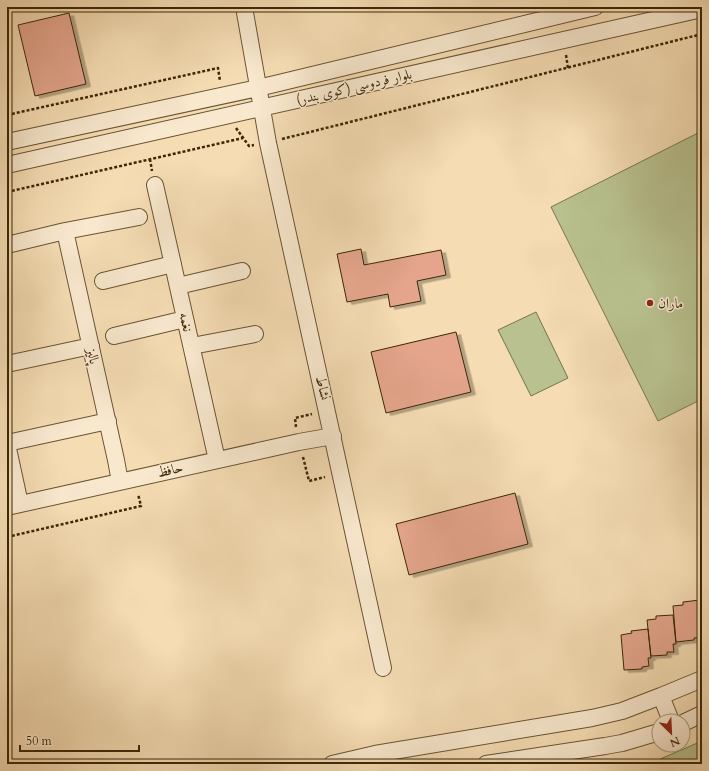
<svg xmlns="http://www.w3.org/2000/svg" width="709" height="771" font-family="Cardo,Amiri,serif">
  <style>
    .green { fill: #b8c18f; stroke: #7a744b }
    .building { fill: #e4a58c; stroke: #3b2707; filter: url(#shadow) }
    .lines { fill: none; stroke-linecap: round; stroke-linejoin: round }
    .minor-casing { stroke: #6a5432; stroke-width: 18 }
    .path { stroke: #3b2707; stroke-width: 2.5; stroke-dasharray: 3 2; stroke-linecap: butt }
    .minor { stroke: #f8e8ce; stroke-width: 16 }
    .poi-dot { fill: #8f2418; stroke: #f8e8ce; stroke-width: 1.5 }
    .labels { text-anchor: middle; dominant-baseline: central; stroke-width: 3; stroke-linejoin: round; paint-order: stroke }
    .street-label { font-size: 14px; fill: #3b2707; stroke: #f8e8ce }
    .poi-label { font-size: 14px; fill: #3b2707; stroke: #f8e8ce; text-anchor: start }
  </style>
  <defs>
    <filter id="shadow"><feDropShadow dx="4.5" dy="2.5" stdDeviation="0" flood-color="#0004"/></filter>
  </defs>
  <rect width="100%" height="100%" fill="#f5dcb3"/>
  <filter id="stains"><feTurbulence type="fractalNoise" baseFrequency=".005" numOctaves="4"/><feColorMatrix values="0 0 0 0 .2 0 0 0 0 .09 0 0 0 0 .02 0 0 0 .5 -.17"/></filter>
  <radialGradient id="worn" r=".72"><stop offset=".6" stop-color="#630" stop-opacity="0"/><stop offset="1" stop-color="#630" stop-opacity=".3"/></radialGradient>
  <path class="green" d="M 698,133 L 702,141 L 702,399 L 658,421 L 551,207 Z
    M 536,312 L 568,378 L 531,396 L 498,330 Z
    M 702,741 L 702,764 L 652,764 L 651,763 Z"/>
  <path class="building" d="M 69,13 L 86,84 L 35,96 L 18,25 Z
    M 361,249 L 364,265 L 441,250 L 446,275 L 417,281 L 421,301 L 390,307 L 388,294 L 347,302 L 337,254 Z
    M 456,332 L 471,392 L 386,413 L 371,352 Z
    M 515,493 L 528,544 L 409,575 L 396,524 Z
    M 700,600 L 702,618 L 701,637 L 694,638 L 694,640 L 676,642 L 673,606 L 683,605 L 683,602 Z
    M 673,615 L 676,644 L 673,644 L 674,652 L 667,652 L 667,655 L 651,656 L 647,620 L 656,619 L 656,616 Z
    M 648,629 L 651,658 L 648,658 L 649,666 L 642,667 L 642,669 L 624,670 L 621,635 L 632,633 L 631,631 Z"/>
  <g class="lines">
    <g class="minor-casing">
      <path id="minor" d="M 244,7 L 268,143 L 383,668
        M 7,142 L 258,88 L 595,7
        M 7,165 L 702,9
        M 155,185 L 217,460
        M 65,231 L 116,460 L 120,482
        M 7,245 L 65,231 L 139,217
        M 103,281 L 173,264
        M 178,286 L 242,271
        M 114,336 L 185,319
        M 192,346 L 255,334
        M 7,364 L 91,346
        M 7,443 L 108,421
        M 7,444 L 20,504
        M 7,507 L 299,442 L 333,436
        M 661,696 L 671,721
        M 683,723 L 702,714
        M 332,764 L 375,754 L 592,718 L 622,711 L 661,696 L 702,679
        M 486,764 L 605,746 L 622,743 L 659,732"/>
    </g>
    <path class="path" d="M 566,55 L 568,68
      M 7,115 L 218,68 L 220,81
      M 236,128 L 249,146 L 254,145
      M 282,139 L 702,34
      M 150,159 L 152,171
      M 7,192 L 243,138
      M 296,427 L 295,418 L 312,414
      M 303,457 L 309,481 L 325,477
      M 7,537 L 141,506 L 138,494"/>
    <use href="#minor" class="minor"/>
  </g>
  <circle class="poi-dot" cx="650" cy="303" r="4"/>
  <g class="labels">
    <g class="street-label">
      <text transform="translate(354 87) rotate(-13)">بلوار فردوسی (کوی بندر)</text>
      <text transform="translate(186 322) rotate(77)">نغمه</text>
      <text transform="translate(93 356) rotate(77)">پالیز</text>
      <text transform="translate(323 388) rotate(78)">نشاط</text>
      <text transform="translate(170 470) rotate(-13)">حافظ</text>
    </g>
    <g class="poi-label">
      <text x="658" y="303">ماران</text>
    </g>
  </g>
  <rect width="709" height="771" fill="none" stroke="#f5dcb3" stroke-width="24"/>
  <rect x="8" y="8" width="693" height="755" fill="none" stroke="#3b2707" stroke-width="2"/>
  <rect x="12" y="12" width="685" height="747" fill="none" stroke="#3b2707"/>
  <g transform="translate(671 733) rotate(156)"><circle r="19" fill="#f8e8ce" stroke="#ac9b7e"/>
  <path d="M0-3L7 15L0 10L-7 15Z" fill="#8f2418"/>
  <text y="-6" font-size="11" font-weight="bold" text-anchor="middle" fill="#3b2707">N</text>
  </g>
  <path d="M20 745v6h119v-6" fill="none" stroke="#3b2707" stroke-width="2"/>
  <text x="26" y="745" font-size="12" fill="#3b2707" stroke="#f8e8ce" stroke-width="3" paint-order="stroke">50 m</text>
  <rect width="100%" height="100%" filter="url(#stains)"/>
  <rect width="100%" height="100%" fill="url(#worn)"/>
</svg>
